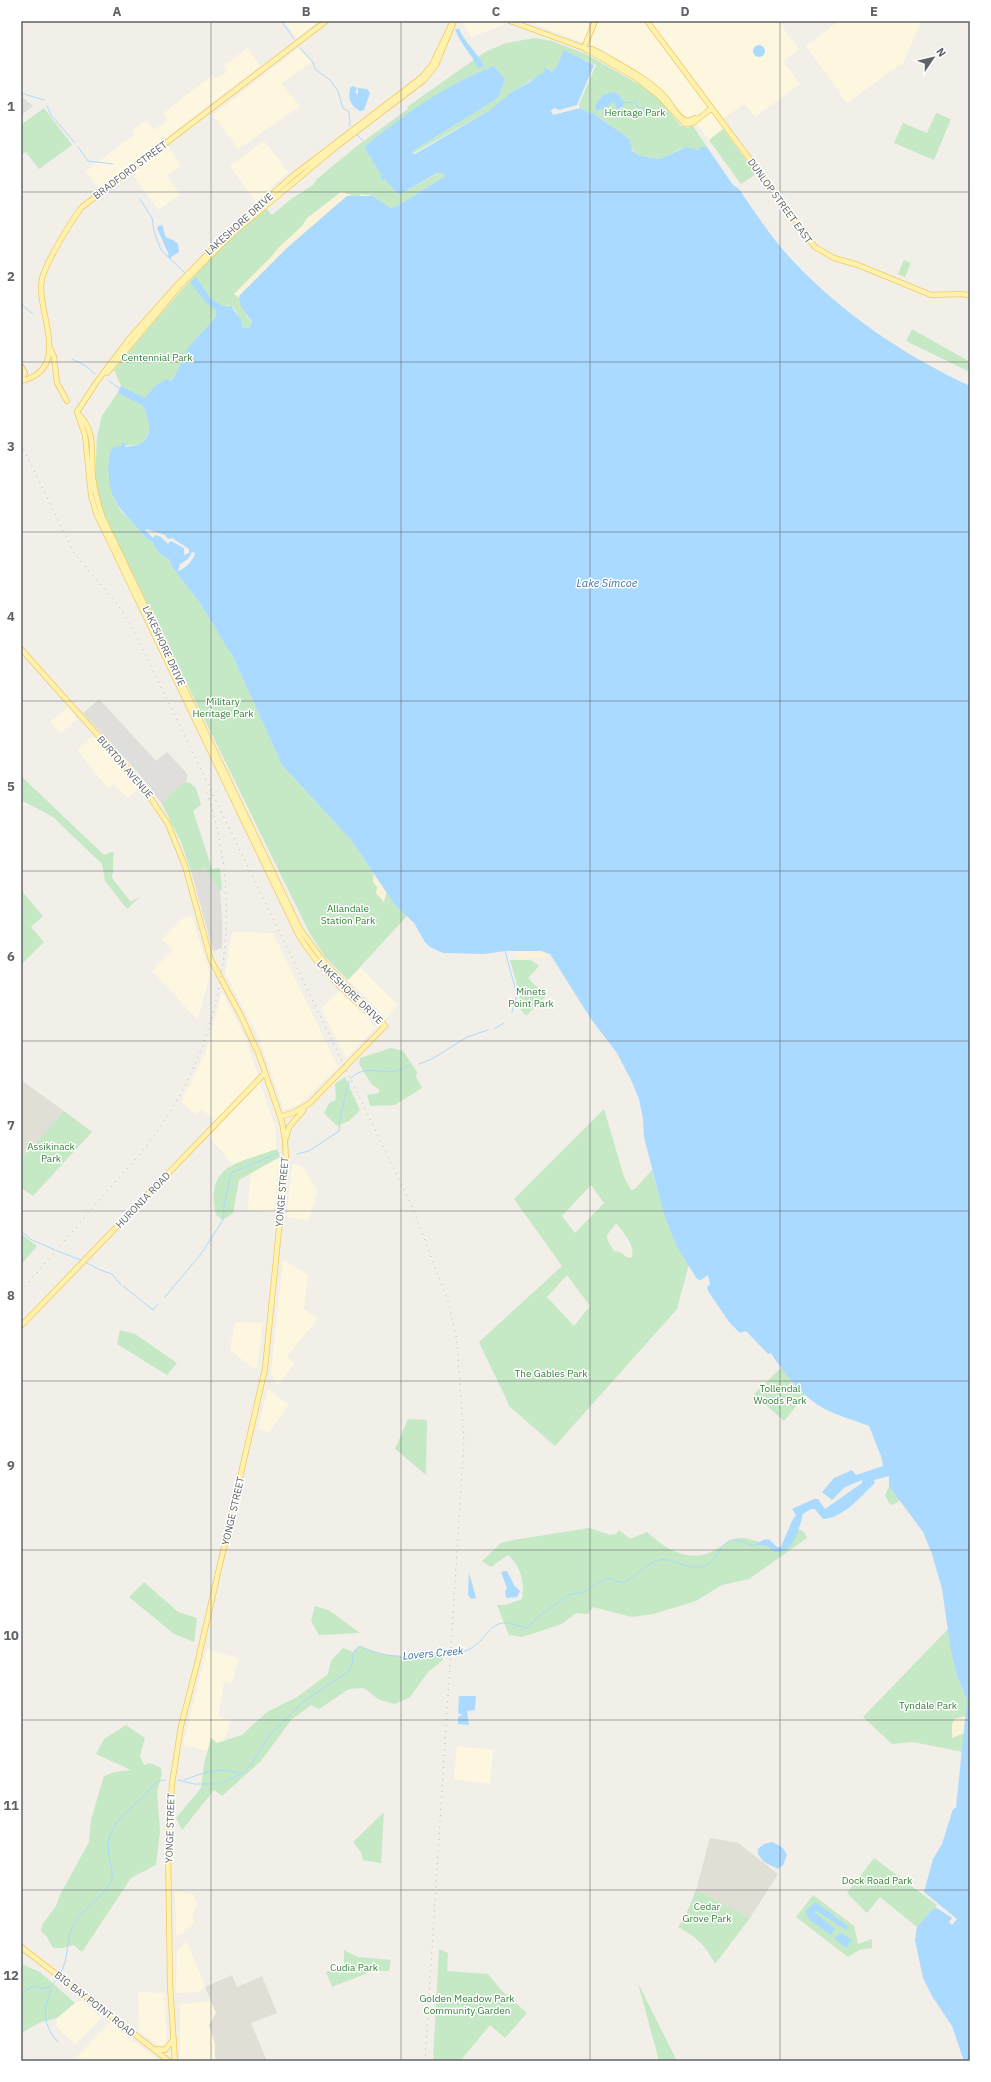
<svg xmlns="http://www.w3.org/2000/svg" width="991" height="2082" font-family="'IBM Plex Sans',sans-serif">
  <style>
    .commercial { fill: #fef7e0 }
    .industrial { fill: #e0deda }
    .education { fill: #e1ded6 }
    .green { fill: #c5e8c5; fill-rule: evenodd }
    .sand { fill: #fbf3d9 }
    .water { fill: #aadaff; fill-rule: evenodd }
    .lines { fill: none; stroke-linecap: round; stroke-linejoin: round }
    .stream { stroke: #aadaff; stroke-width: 1 }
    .major-casing { stroke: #f2c960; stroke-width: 6 }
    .major { stroke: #fff2af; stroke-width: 4.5 }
    .rail { stroke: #b6b7b8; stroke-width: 1; stroke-dasharray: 1 5; stroke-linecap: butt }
    .grid { fill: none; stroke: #5f6368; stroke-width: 1; stroke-opacity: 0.55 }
    .labels { text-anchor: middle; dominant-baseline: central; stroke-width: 3; stroke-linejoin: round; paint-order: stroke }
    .park-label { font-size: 10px; fill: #348238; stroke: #fff }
    .street-label { font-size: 10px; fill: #5f6368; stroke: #fff }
    .water-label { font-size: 11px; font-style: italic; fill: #4174aa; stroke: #fff }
    .neatline { fill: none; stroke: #5f6368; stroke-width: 1.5 }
    .grid-label { font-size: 13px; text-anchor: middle; font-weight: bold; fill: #5f6368 }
  </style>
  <rect width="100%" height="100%" fill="#f1efe8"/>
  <path class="commercial" d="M 284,21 L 319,21 L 297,38 Z
    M 462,21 L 506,21 L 504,25 L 471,37 Z
    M 528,21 L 778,21 L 799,49 L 783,61 L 800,84 L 755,117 L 745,104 L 742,105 L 723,119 L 723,129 L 709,140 L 697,124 L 685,120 L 669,97 L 641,74 L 604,51 Z
    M 839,21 L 921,21 L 904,62 L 847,103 L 806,46 Z
    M 247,48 L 260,66 L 99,189 L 86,171 L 134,135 L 132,131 L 147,120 L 154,130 L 168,120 L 163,113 L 213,75 L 216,79 L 227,72 L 224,66 Z
    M 299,48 L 311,63 L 281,83 L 300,106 L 238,149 L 213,115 Z
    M 264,141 L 288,172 L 256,202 L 230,166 Z
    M 168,147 L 181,166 L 166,176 L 180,194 L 159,210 L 132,174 Z
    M 68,707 L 77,719 L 61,733 L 50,722 Z
    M 91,737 L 94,737 L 139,788 L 128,798 L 114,784 L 108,788 L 77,750 Z
    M 192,916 L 210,974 L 198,1020 L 152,971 L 173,950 L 162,939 L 183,918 Z
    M 232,932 L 273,933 L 338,1067 L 299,1105 L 284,1110 L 259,1038 L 225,973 Z
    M 361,968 L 398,1005 L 386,1018 L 348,980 Z
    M 341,990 L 376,1027 L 346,1058 L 321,1009 Z
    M 222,992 L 246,1039 L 258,1076 L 215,1121 L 202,1109 L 196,1115 L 181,1102 L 205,1054 Z
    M 260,1082 L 275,1128 L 277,1149 L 233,1165 L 209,1136 Z
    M 280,1157 L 274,1213 L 248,1209 L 251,1173 Z
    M 292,1164 L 300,1165 L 318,1190 L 308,1221 L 287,1217 Z
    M 283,1260 L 308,1275 L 304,1309 L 317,1319 L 287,1357 L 295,1363 L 277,1386 L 271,1373 Z
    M 235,1322 L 263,1323 L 257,1368 L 253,1368 L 230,1350 Z
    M 268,1389 L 289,1405 L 269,1432 L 258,1429 Z
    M 207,1649 L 239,1659 L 232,1683 L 224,1681 L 218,1717 L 231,1720 L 224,1741 L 217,1743 L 211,1738 L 208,1751 L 183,1745 Z
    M 457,1746 L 493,1750 L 490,1784 L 454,1779 Z
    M 175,1891 L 193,1894 L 197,1904 L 192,1915 L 195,1922 L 181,1935 L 176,1935 Z
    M 187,1941 L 205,1987 L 198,1992 L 176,1993 L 177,1952 Z
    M 138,1992 L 164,1993 L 167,2043 L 165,2047 L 159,2046 L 139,2031 Z
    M 82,2000 L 101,2018 L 75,2045 L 56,2026 L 57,2018 L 75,2003 Z
    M 211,2001 L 216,2013 L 210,2025 L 215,2044 L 215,2058 L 219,2061 L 180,2061 L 180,2004 Z
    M 109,2023 L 110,2023 L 159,2061 L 73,2061 Z"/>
  <path class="industrial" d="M 21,96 L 33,106 L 21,115 Z
    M 99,699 L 156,761 L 167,752 L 188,775 L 186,782 L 174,790 L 162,804 L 142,777 L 83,713 Z
    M 205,868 L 220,891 L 222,917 L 222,948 L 213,951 L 191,871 Z"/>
  <path class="education" d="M 21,1080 L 64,1111 L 21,1159 Z
    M 710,1838 L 738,1843 L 778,1874 L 750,1918 L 696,1890 Z
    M 232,1975 L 237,1987 L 262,1976 L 277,2013 L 251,2023 L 267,2061 L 219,2061 L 215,2058 L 215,2044 L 209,2025 L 216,2013 L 205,1987 Z"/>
  <path class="green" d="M 535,38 L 552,41 L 586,54 L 640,85 L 658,98 L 681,126 L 687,128 L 693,126 L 707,147 L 694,150 L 688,147 L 680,149 L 661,159 L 641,156 L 634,152 L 631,148 L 630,139 L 595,115 L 595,113 L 592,114 L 580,108 L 579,104 L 596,65 L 564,51 L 557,66 L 552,72 L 547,67 L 542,74 L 513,91 L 490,110 L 412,154 L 413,151 L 492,102 L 499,96 L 505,80 L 488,68 C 443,88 402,116 364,147 L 381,174 L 386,173 L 380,178 L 382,181 L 388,176 L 385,180 L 399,195 L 438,173 L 443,173 L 445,176 L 443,177 L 397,206 L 391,208 L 373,196 L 361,194 L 239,299 L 247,317 L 252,321 L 250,327 L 246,328 L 242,327 C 238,318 238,307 227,305 L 190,346 L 184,355 L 175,376 L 170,381 L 164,381 L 164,382 L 154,387 L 145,399 L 121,386 L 114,370 C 160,315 209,254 266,208 L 272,215 L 291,199 L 313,185 L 317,179 L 357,146 L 408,109 L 407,107 L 485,52 L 506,43 Z
    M 44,108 L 72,145 L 39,169 L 26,152 L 21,155 L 21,125 Z
    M 936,113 L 951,119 L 934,160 L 894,143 L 903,123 L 927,133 Z
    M 723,129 L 756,174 L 741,184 L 709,140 Z
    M 904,260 L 911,263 L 905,277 L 898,274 Z
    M 912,329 L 970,362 L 970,372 L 906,341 Z
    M 118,392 L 123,396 L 142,405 C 151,417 152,434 141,444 L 116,447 L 113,497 L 121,511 L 147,539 L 152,541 C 154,549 162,556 169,559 L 172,567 L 200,603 L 234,659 L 282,765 L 351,840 L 395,905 L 407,916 L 348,980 L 325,957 L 309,932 L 103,513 L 95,481 L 97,436 L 102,416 Z
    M 21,776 L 104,855 L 111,852 L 114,853 C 112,862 114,869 112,878 L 131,902 L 141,896 L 127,909 L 105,881 L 102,864 L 53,817 L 21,800 Z
    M 186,782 L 190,783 L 196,788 L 201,805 L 193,811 L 212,869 L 220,868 L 222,890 L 220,891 L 205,868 L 191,871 L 181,842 L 162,804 L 174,790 Z
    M 21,890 L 43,916 L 31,927 L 44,942 L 21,965 Z
    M 510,960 L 531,960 L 539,966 L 528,978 L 546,996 L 526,1016 L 518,1006 L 520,996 Z
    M 391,1048 L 403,1051 L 417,1072 L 416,1077 L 422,1088 L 395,1105 L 370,1106 L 367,1095 L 379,1093 L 379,1089 L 372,1085 L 359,1064 L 360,1058 Z
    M 345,1077 L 360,1110 L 349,1121 L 337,1126 L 324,1113 L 329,1103 L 336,1100 L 335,1084 Z
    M 604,1109 L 624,1177 L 631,1190 L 635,1189 L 652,1170 C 661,1203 670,1235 689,1264 L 677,1309 L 555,1446 L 510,1407 L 479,1342 L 562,1266 L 514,1199 ZM 591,1185 L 604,1203 L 575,1233 L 562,1216 ZM 616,1223 C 623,1233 635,1243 632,1257 L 628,1258 L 620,1252 L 614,1251 C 603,1234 606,1238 616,1223 ZM 567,1275 L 590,1306 L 574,1326 L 547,1297 Z
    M 64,1111 L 92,1132 L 33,1196 L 21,1188 L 21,1159 Z
    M 277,1149 L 280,1157 L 239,1180 L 233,1213 L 223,1220 L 216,1215 C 204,1164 239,1163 277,1149 Z
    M 21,1234 L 37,1246 L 21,1265 Z
    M 120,1330 L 135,1334 L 177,1363 L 167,1375 L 117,1344 Z
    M 782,1367 L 794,1383 L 806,1394 L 784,1421 L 754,1394 Z
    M 408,1419 L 427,1420 L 426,1475 L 395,1449 Z
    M 889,1486 L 900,1500 L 893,1505 L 889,1503 L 885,1495 Z
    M 589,1528 L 610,1535 L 616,1534 L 619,1530 L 630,1539 L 647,1532 C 664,1548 688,1563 711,1552 C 734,1540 732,1533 760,1542 L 754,1546 L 764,1545 L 787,1549 L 799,1529 L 804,1532 L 807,1538 L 749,1579 L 722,1585 L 696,1601 L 653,1614 L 632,1617 L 593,1607 L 588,1614 L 576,1613 L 562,1624 L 522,1637 L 509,1635 L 497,1605 L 505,1605 L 522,1599 C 525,1583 521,1566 508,1555 L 491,1567 L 482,1561 L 501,1543 L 514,1540 Z
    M 144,1582 L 178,1612 L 197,1618 L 194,1642 L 174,1634 L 129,1597 Z
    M 315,1606 L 330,1611 L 360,1633 L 319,1635 L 311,1621 Z
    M 948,1629 L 957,1676 L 967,1700 L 963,1752 L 913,1742 L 892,1744 L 863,1717 Z
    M 360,1646 C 387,1660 414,1657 443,1653 L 443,1660 L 429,1671 L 409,1698 L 394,1704 L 378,1699 L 364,1688 L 349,1689 L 319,1709 L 311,1705 L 291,1720 L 261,1761 L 222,1796 L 214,1790 L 182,1830 L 176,1818 L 201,1788 L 204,1764 L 211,1738 L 217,1743 L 242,1735 L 267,1712 L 297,1697 L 328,1674 L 331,1661 L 343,1648 L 353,1652 Z
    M 126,1725 L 145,1738 L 140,1756 L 144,1765 L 150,1763 L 161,1768 L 162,1774 L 157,1791 L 160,1831 L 156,1865 L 131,1878 L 82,1952 L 74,1945 L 62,1948 L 53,1948 L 47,1937 L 41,1931 L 42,1925 L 56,1906 L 61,1893 L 89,1842 L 91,1820 L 104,1776 L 115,1772 L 131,1770 L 96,1754 L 104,1739 Z
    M 384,1812 L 381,1863 L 363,1860 L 361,1852 L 353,1842 Z
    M 874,1858 L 937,1905 L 917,1927 L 880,1897 L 867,1913 L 847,1893 Z
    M 696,1890 L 750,1918 L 715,1964 C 706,1946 696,1936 678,1927 L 685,1917 Z
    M 813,1895 L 854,1926 L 858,1944 L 872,1939 L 872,1948 L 859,1950 L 848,1957 L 796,1917 Z
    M 439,1949 L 448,1953 L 447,1971 L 488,1974 L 502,1991 L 527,2013 L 505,2038 L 490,2025 L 460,2061 L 433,2061 Z
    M 344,1950 L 358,1957 L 391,1960 L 389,1971 L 373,1971 L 332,1987 L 326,1972 L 344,1965 Z
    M 21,1964 L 40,1972 L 75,2003 L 57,2018 L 41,2022 L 21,2033 Z
    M 638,1983 L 677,2061 L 659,2061 Z"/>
  <path class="sand" d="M 341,192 L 352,195 L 347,196 L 287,248 L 240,295 L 239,298 L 234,294 L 271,257 L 278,248 L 302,226 L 307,218 Z
    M 374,870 L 387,890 L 384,902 L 376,893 L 377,887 L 373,882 Z
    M 515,951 L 541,951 L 548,955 L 548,957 L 519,959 L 516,956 Z
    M 966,1716 L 964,1733 L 952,1738 L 952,1724 L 954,1719 Z"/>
  <path class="water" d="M 455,29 L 459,29 C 465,43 477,52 484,66 L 478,68 C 472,54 460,44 455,29 Z
    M753 51a6 6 0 1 1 12 0a6 6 0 1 1-12 0Z
    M 564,50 L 594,65 L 577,105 L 559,110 L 554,108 L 551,111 L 553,115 L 580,108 L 592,114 L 595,112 L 595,115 L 630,139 L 632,151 L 641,156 L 660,159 L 686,147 L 698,150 L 701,147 L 707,147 L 733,185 L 739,189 C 756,214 773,240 794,262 C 843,314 905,356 970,386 L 970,2061 L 964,2061 L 952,2026 L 932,1996 L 923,1978 L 915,1940 L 917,1927 L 935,1907 L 952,1918 L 949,1922 L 952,1925 L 957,1919 L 924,1892 L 933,1859 L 942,1844 L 953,1809 L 956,1808 L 967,1700 L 957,1676 L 951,1651 L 942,1589 L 932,1554 L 923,1532 L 889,1486 L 889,1476 L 874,1480 L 875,1483 C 861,1496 844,1518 823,1519 L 815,1509 L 811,1509 L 803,1514 C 800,1526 793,1555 776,1552 C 773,1552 771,1549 769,1547 C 764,1544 758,1546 753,1546 L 763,1540 L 769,1539 L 777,1547 L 781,1547 L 792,1521 L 796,1515 L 792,1509 L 814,1499 L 818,1499 L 825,1509 L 862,1483 L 862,1480 L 845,1487 L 832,1500 L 822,1492 L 834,1478 L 852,1470 L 856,1475 L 883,1466 L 881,1456 L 869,1426 C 854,1420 838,1416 825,1409 C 806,1400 782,1371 771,1353 L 768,1354 L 746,1331 L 740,1333 L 729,1322 L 708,1291 L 707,1287 L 710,1284 L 708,1275 L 701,1280 L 697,1279 L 676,1245 L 663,1211 L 644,1137 L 643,1119 L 639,1099 L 632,1082 L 617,1053 L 591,1019 L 550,954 L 541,951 L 505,951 L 484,954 L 443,953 L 430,947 L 425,942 L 414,923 L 395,905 L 351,840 L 282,765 L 234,659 L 200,603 L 172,567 L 169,559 C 162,556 154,549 152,541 L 147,539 C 119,507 104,499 110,452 L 114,447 L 121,446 L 122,443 L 125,443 L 125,447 C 130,446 137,446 141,443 C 154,436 149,415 142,405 L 123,396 L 118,392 L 121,386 L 145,398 L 154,387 L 166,379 L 171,381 C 178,373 180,362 185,353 C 193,339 207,329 216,316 L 216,310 C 204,304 200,293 190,283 L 196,277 L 210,298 L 223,306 L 231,306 L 241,320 L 242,327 L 246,328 L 250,327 L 252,321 C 246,314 237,305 240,295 L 287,248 L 347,196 L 373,196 L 391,208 L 397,206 L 445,176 L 443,173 L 437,173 L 399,195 L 385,180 L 388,177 L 382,181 L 380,177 L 386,173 L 381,175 L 364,147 C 403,115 447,84 494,66 L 505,80 L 499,96 L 492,102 L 413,151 L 412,153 L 415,154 L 490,110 L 513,91 L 530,82 L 538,75 L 542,74 L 546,67 L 552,72 L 557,66 ZM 146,529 L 165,535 L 168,539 L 172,538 L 189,549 L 189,553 L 184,555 L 184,548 L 171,541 L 168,544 L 161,537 L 155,535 L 153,538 L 146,531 ZM 192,552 L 195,553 C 194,560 185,569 178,571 L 180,564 L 188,559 Z
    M 353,86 L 357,88 L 355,93 L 358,94 L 358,88 L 367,89 L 370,93 L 364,110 L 360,111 C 350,105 348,99 350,88 Z
    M 614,92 L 619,95 L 624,102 L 622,109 L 617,110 L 615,103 L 613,102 L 604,109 L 595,110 C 596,99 604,93 614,92 Z
    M 160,225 L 163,226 C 166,245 167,233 178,244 L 179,252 L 171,257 L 171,260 L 167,256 L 169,255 L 157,228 Z
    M 507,1571 L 514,1585 L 520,1591 L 517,1597 L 506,1598 L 505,1591 L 507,1588 L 501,1572 Z
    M 469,1572 L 476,1598 L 471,1599 L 468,1594 Z
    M 459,1696 L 476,1696 L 475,1710 L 467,1711 L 469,1725 L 458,1724 L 458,1717 L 462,1715 L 458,1713 Z
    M 772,1842 L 782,1847 L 787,1855 L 783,1865 L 778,1869 L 764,1862 L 758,1854 L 758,1849 L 764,1844 Z
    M 814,1903 L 817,1903 L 849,1927 L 846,1930 L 815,1910 L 815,1913 L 835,1929 L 831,1935 L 810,1920 L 805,1912 Z
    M 842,1933 L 852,1941 L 846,1948 L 834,1938 Z"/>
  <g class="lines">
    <path class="stream" d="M 281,21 L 294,39
      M 300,48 L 313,62 L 315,69 L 330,80 L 338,91 L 343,108 L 349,112 L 350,126
      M 21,93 L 44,100
      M 623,103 L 636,102 L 637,107 L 643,108 L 645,114
      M 47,106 L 51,115 L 75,143
      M 357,135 L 363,141
      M 78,147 L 88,161 L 113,164
      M 140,199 L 152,218 L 154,231 L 161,250 L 186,274
      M 21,304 L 33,314
      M 72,359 L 86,366 L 95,374
      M 109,381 L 120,389
      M 505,951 L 517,995 L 512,1012
      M 494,1029 L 504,1023
      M 419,1064 L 432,1059 L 467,1037 L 488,1030
      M 351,1078 C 366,1064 378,1074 395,1071 C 400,1070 405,1067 410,1066
      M 297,1154 L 309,1151 L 339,1131 L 340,1118 L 349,1081
      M 21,1231 L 30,1239 L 55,1250
      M 57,1251 L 81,1260
      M 85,1262 L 100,1270 L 112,1274 L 121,1285
      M 123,1286 L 153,1310 L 158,1304
      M 164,1298 L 201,1254 L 223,1220 L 224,1205 L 231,1173 L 279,1153
      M 178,1780 L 194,1784 L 219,1784 L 241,1774 L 252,1764 L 269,1736 L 304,1701 L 349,1671 L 353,1662 L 352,1656 L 355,1650 L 360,1646 C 392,1663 430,1655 465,1651 C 486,1644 487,1621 508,1623 C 515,1624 520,1627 527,1628 L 539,1616 L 568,1595 L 583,1592 L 607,1578 L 623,1583 C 634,1578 649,1562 659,1560 C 673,1557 686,1570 701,1567 C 718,1564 720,1539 735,1540 C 741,1540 748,1544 753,1546
      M 184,1780 C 202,1773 221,1766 241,1774
      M 60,1974 C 70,1958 65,1938 75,1922 C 84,1908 109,1893 112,1878 C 114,1867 105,1854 109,1839 C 114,1820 128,1811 141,1799 C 151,1791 153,1779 166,1780
      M 49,1987 C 52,1994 49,1995 47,2002 C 43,2017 47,2031 58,2042
      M 21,1998 C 25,1988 32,1984 41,1989 L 49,1987 L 58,1979"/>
    <g class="major-casing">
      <path id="major" d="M 510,21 L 584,48 L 636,78 L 659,96 L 685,124 L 693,123 L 712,108
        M 647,21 L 815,247 L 834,258 L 858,265 L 931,295 L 960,294 L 970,295
        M 584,48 L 595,21
        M 586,50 L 592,49 L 600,53 C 622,66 647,78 665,97 C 671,103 678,120 688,121 L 695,118
        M 51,350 L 54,357 L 57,383 L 67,401
        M 21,366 L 25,373 L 21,380
        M 107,373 L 179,287 L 233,233 L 336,147 L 424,80 L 436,65 L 454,21
        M 21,381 C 74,369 35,311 42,279 C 46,262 71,221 82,207 L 326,21
        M 77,412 C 98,433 90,453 93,478 C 95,491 98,505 103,518 L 300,929 L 324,962 L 383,1023
        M 21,649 L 139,781 L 168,824 L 185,866 L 211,960 L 241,1016 L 259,1055 L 282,1122 L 285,1140 L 286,1160 L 265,1369 L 198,1660 L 181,1726 L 172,1784 L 168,1843 L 170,1985 L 175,2061
        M 385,1026 C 354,1002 318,968 298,934 L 96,513 L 91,495 L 85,435 L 77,412 L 98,380 L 129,339 L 177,285 L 229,232 L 294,175 L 422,77 L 432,65 L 453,21
        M 280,1117 L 295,1112 L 310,1103 L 385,1026
        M 286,1138 L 289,1127 L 303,1111 L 304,1107
        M 21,1326 L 265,1073
        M 21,1947 L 169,2061
        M 158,2049 L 165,2050 L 174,2039"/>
    </g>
    <use href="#major" class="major"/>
    <path class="rail" d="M 21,444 L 74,553 L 118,605 L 131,625 L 412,1206 L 449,1304 L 457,1341 L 464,1441 L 425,2061
      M 21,1291 C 48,1260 75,1229 102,1197 C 124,1172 147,1148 165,1120 C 228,1024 244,899 206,790"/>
  </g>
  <path class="grid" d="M 211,21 L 211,2061M 401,21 L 401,2061M 590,21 L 590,2061M 780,21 L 780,2061M 21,192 L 970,192M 21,362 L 970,362M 21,532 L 970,532M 21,701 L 970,701M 21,871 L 970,871M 21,1041 L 970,1041M 21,1211 L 970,1211M 21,1381 L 970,1381M 21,1550 L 970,1550M 21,1720 L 970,1720M 21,1890 L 970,1890"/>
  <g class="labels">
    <g class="park-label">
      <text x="635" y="112">Heritage Park</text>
      <text x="157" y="357">Centennial Park</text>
      <text x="223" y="701">Military<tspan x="223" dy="12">Heritage Park</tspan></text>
      <text x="348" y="908">Allandale<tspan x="348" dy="12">Station Park</tspan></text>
      <text x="531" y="991">Minets<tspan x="531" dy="12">Point Park</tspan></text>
      <text x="51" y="1146">Assikinack<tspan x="51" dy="12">Park</tspan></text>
      <text x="551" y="1373">The Gables Park</text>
      <text x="780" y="1388">Tollendal<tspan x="780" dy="12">Woods Park</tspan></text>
      <text x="928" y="1705">Tyndale Park</text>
      <text x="877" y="1880">Dock Road Park</text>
      <text x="707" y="1906">Cedar<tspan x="707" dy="12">Grove Park</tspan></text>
      <text x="354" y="1967">Cudia Park</text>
      <text x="467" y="1998">Golden Meadow Park<tspan x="467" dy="12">Community Garden</tspan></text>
    </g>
    <g class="street-label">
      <text transform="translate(130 170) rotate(-37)">BRADFORD STREET</text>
      <text transform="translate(780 201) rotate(54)">DUNLOP STREET EAST</text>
      <text transform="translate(239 224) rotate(-42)">LAKESHORE DRIVE</text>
      <text transform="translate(164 646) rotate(65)">LAKESHORE DRIVE</text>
      <text transform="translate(125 767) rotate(49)">BURTON AVENUE</text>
      <text transform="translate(350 992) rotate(44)">LAKESHORE DRIVE</text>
      <text transform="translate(282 1192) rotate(-85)">YONGE STREET</text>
      <text transform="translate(143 1200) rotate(-46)">HURONIA ROAD</text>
      <text transform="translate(233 1511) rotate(-77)">YONGE STREET</text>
      <text transform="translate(170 1828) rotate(-88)">YONGE STREET</text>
      <text transform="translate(95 2004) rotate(38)">BIG BAY POINT ROAD</text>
    </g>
    <g class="water-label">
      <text x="607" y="583">Lake Simcoe</text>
      <text transform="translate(433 1653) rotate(-5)">Lovers Creek</text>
    </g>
  </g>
  <rect width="991" height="2082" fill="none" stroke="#ffffff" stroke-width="44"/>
  <g transform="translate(933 58) rotate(55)" stroke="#ffffff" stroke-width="3" paint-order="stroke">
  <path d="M0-3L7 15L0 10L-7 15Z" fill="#5f6368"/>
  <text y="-6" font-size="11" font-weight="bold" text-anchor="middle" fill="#5f6368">N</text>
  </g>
  <rect x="22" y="22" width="947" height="2038" class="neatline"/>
  <g class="grid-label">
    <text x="117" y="16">A</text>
    <text x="306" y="16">B</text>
    <text x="496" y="16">C</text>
    <text x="685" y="16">D</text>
    <text x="874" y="16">E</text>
    <text x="11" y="111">1</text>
    <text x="11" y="281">2</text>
    <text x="11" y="451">3</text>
    <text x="11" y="621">4</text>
    <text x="11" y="791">5</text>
    <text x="11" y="961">6</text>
    <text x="11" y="1130">7</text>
    <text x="11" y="1300">8</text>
    <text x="11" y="1470">9</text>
    <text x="11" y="1640">10</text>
    <text x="11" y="1810">11</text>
    <text x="11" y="1980">12</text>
  </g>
</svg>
